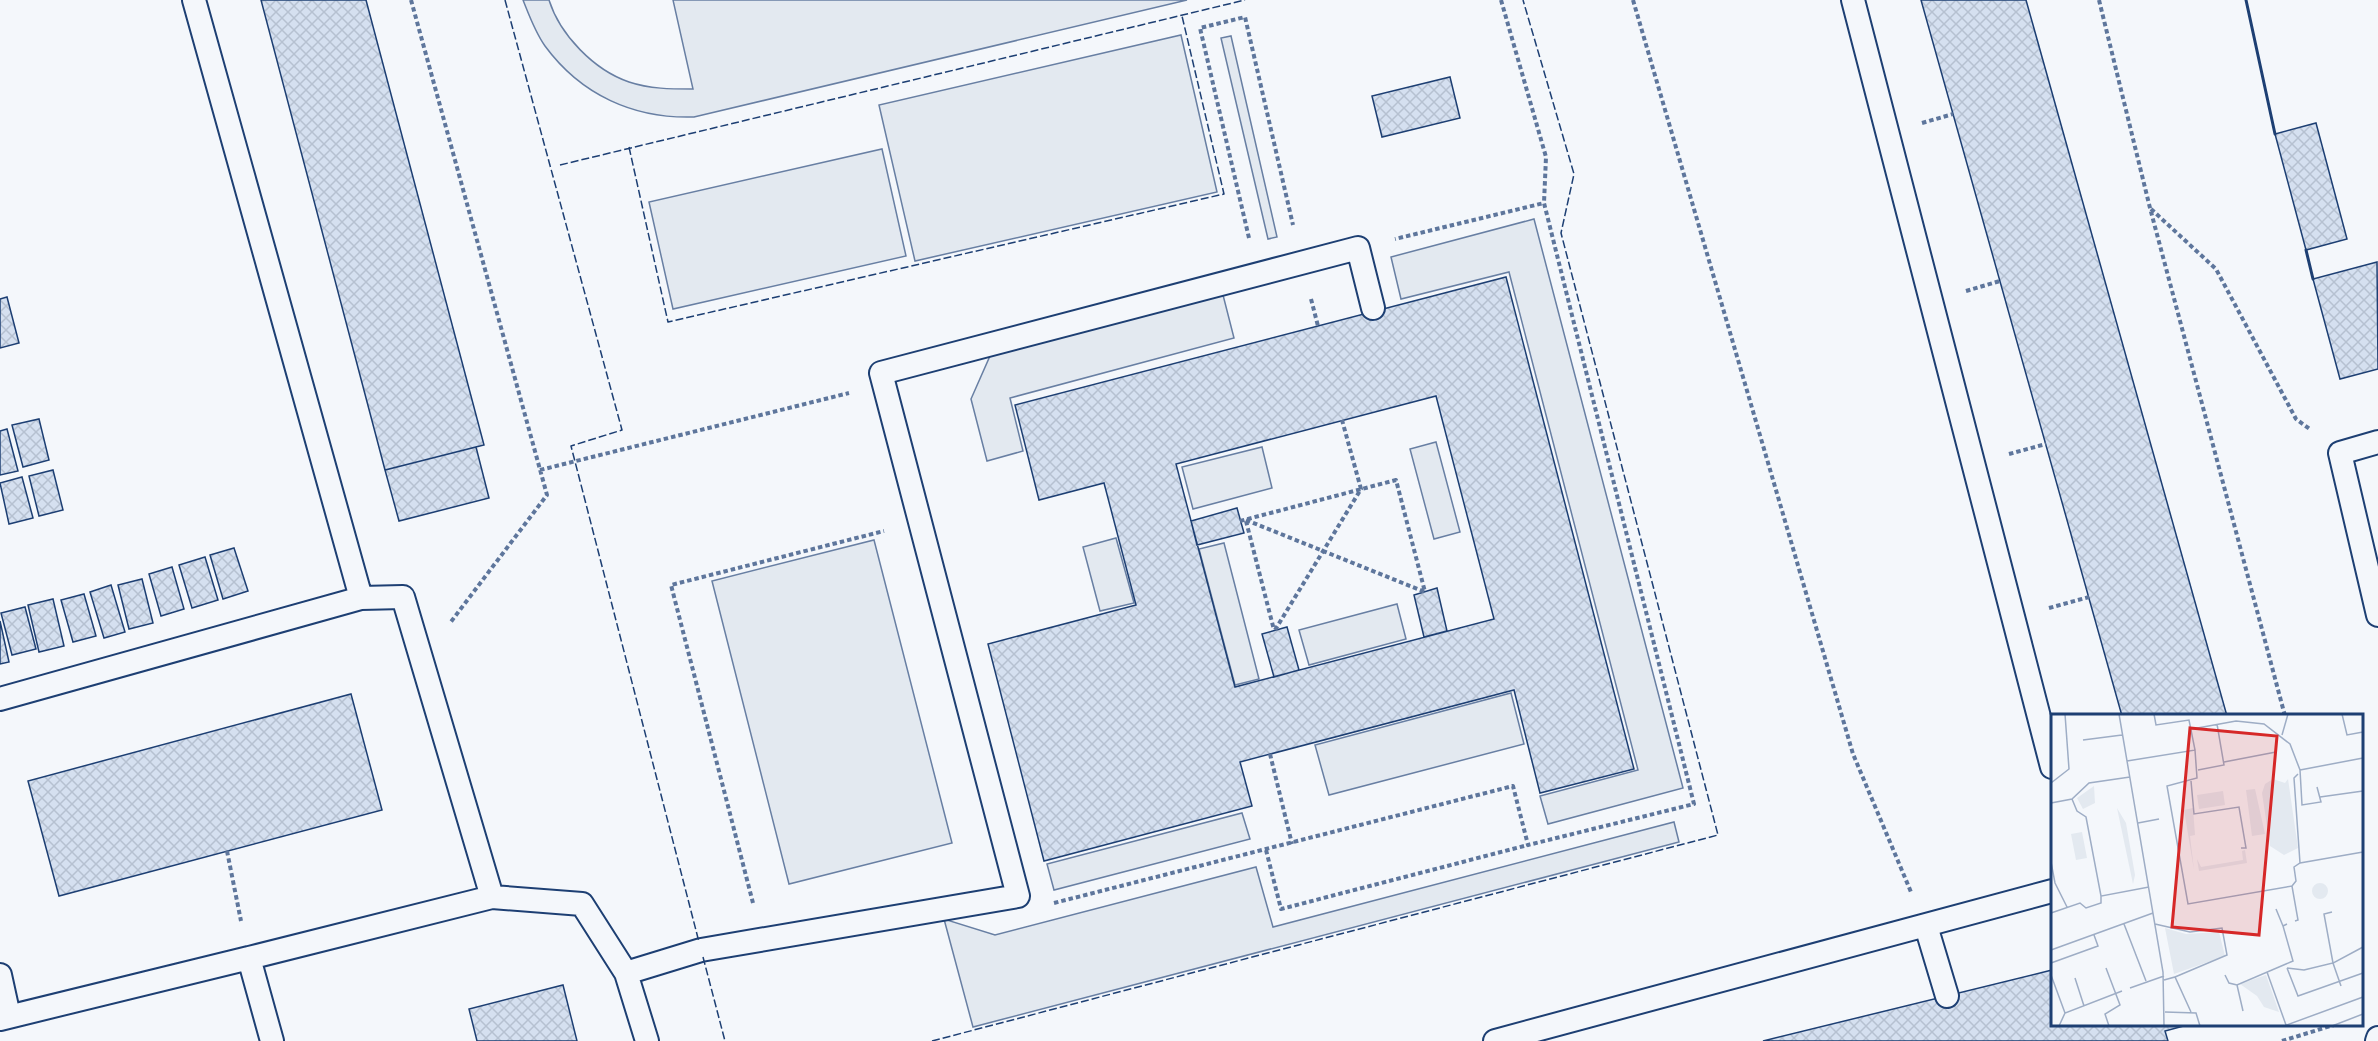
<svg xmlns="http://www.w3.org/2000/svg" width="2378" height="1041" font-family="Manrope,sans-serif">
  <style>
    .green { fill: #e3e9f0; stroke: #687fa3; stroke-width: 1.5 }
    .building { fill: url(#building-cross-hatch); stroke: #1d3f73; stroke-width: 1.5; fill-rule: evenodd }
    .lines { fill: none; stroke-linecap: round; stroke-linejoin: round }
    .lane-casing { stroke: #1d3f73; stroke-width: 26 }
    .path { stroke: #5e769c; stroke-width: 4; stroke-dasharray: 4.5 3; stroke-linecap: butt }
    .lane { stroke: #f4f7fb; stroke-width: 22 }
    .fence { stroke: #1d3f73; stroke-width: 1.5; stroke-dasharray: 8 3; stroke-linecap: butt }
    .wall { stroke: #1d3f73; stroke-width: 3 }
    .inset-road { fill: none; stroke: #9eadc5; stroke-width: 1.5 }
    .view { fill: #d62828; fill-opacity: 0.15; stroke: #d62828; stroke-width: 3 }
    .inset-edge { fill: none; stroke: #1d3f73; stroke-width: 3 }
  </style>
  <defs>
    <pattern id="building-cross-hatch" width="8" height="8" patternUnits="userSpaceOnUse" patternTransform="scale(1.5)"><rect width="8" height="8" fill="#d5e0f0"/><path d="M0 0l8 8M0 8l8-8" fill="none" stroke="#b6c1d1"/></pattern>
  </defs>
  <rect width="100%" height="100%" fill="#f4f7fb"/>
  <path class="green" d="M 523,0 L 549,0 C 560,35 594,70 629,82 C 650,89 671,89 693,89 L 673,0 L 1187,0 L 694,117 C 634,119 581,95 545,46 C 535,32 529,15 523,0 Z
    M 1181,35 L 1217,192 L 915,261 L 879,105 Z
    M 1231,36 L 1277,237 L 1268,239 L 1221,38 Z
    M 882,149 L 906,256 L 673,309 L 649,202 Z
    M 1534,219 L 1683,788 L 1548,824 L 1540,796 L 1638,770 L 1509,272 L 1401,299 L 1391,257 Z
    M 1223,295 L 1234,338 L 1010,398 L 1023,451 L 987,461 L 971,399 L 990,356 Z
    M 1436,442 L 1460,532 L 1434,539 L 1410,449 Z
    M 1262,447 L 1272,488 L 1193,509 L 1182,467 Z
    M 1116,538 L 1134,603 L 1100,611 L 1083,547 Z
    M 874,540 L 952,843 L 789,884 L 712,581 Z
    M 1224,543 L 1259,679 L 1235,685 L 1199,549 Z
    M 1397,604 L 1406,639 L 1309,665 L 1299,630 Z
    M 1511,693 L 1524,744 L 1329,795 L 1315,745 Z
    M 1242,813 L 1250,839 L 1054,890 L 1047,864 Z
    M 1674,822 L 1679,842 L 973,1027 L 944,919 L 995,935 L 1256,867 L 1273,927 Z"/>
  <path class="building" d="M 261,0 L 366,0 L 484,445 L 385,470 Z
    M 1921,0 L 2026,0 L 2227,716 L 2122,716 Z
    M 1450,77 L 1460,118 L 1382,137 L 1372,96 Z
    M 2316,123 L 2347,239 L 2306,250 L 2275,134 Z
    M 2377,262 L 2378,369 L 2340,379 L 2313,279 Z
    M 1506,277 L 1634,769 L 1540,793 L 1514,690 L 1240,762 L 1252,806 L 1044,861 L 988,644 L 1136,605 L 1104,483 L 1039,500 L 1015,405 ZM 1436,396 L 1494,619 L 1235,687 L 1176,464 Z
    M 7,297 L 19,343 L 0,348 L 0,299 Z
    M 39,419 L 49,460 L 23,467 L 12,425 Z
    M 7,429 L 18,471 L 0,475 L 0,431 Z
    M 476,447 L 489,498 L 399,521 L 385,470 Z
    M 53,470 L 63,510 L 39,516 L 29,476 Z
    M 22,477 L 33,518 L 9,524 L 0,483 Z
    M 1237,508 L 1244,533 L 1197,545 L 1191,521 Z
    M 234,548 L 248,591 L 223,599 L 210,555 Z
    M 205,557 L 218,600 L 192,608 L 179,565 Z
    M 172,567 L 184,609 L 161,616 L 149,574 Z
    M 142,579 L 153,623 L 129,629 L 118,585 Z
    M 111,585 L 125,632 L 104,638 L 90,592 Z
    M 1437,588 L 1447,631 L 1424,637 L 1414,595 Z
    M 84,594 L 96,636 L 73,642 L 61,600 Z
    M 53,599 L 64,646 L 39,652 L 28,605 Z
    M 25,607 L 36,649 L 12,655 L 1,613 Z
    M 0,621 L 9,662 L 0,664 Z
    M 1287,627 L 1299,670 L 1274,677 L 1262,634 Z
    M 351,694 L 382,810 L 59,896 L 28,781 Z
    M 2052,970 L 2052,1024 L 2191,1024 L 2165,1031 L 2168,1041 L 1763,1041 Z
    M 563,985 L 577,1041 L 477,1041 L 469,1009 Z"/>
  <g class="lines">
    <g class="lane-casing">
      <path id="lane" d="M 194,0 L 361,598
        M 1853,0 L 2052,767
        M 2378,442 L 2340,453 L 2378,615
        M 0,699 L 361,598 L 403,597 L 492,897
        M 1926,926 L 1947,996
        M 626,973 L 701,950 L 1018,896 L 881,373 L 1358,248 L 1373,308
        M 0,975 L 9,1016
        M 0,1019 L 249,958
        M 272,1041 L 249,958 L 492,897 L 582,904 L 626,973 L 647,1041
        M 1495,1041 L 2052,891
        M 2377,1041 L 2378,1038"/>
    </g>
    <path class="path" d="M 411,0 L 547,495 L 450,623
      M 1501,0 L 1546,157 L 1544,203
      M 1633,0 L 1853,754 L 1911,892
      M 2099,0 L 2150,208 L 2285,716
      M 1922,123 L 1953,114
      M 2151,209 L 2216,269 L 2296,419 L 2311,430
      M 1249,238 L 1200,28 L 1245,17 L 1293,225
      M 1966,291 L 2000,281
      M 1311,299 L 1318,326
      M 2009,454 L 2046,444
      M 540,470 L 849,393
      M 1246,520 L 1425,592
      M 1240,521 L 1396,480 L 1425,592
      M 1246,521 L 1274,630
      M 2049,608 L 2089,597
      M 1275,630 L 1361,489 L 1342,420
      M 1270,754 L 1292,844
      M 1266,850 L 1281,909 L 1528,845
      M 227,851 L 241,921
      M 753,903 L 671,585 L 884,531
      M 1054,903 L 1513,786 L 1528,845 L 1694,804 L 1544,203 L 1395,239
      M 2282,1041 L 2337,1024"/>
    <use href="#lane" class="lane"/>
    <path class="fence" d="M 505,0 L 622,430 L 571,446 L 699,942
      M 629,147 L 668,322 L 1224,194 L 1182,16
      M 560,165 L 1245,0
      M 703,957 L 725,1041
      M 932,1041 L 1718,835 L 1561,233 L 1574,174 L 1523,0"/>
    <path class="wall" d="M 2246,0 L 2275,134
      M 2306,250 L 2313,279"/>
  </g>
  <g transform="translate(2051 714)">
    <rect width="312" height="312" fill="#f4f7fb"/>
    <path d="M 222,65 L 234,69 L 237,65 L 247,134 L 233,141 L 219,132 L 211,79 L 214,70 ZM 43,72 L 44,89 L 32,95 L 26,84 ZM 204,75 L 214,120 L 201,122 L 195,76 ZM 172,77 L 174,91 L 148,95 L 146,81 ZM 66,94 L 75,109 L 84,161 L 82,170 ZM 142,94 L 144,121 L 139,122 L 143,156 L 133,96 ZM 31,118 L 36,144 L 25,146 L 20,120 ZM 194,136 L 196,149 L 148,157 L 146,145 L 150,153 L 192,146 L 191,137 ZM261 177a8 8 0 1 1 16 0a8 8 0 1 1-16 0ZM 114,214 L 135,220 L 168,218 L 174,242 L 123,260 ZM 215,261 L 228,298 L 213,293 L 206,282 L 189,270 Z" fill="#e3e9f0"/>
    <path class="inset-road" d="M 68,0 L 112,258 L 113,312M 103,0 L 105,11 L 138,6 L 144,36M 291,0 L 296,21 L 312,18M 141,15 L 185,7 L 213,10 L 239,30 L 249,56 L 251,91 L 270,88 L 266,73M 231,21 L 237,0M 32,26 L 71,21M 76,47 L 144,36 L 146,64 L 116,72 L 137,190 L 241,172 L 247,206 L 244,207M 173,48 L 225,38M 147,56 L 173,51 L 166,10M 249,56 L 312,44M 247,60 L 243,64 L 249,149M 140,67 L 143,100 L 188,93 L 195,134 L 190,134M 0,69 L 18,55 L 14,0M 269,83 L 312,77M 21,85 L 26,97 L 35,103 L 50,182M 0,89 L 21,85 L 38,69 L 79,63M 87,109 L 108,105M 0,148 L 4,169 L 16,193M 241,172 L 245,167 L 243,153 L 249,149 L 312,138M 225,195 L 232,212M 0,199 L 29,189 L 35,194 L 50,189 L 50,182 L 98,173M 73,210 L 95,267M 104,210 L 139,218 L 171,214 L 176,241 L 124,263M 0,236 L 102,199M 0,249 L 47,232 L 43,221M 55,254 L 69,291 L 54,300 L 58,312M 236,254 L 253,256 L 282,249 L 273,200 L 281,198M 236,254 L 247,282 L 312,259M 216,258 L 235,311M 0,261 L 14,299M 174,261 L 178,269 L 186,271 L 242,247 L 232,212 L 236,210M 24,264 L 33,292M 113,266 L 124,263 L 140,298M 186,271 L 192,297M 290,272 L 282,249 L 312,233M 79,274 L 113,262M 114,298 L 145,299 L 149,312M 8,312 L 14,299 L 71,277M 233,312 L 312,283M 281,312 L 312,300"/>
    <path class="view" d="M 139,14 L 226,22 L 208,221 L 121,213 Z"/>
    <rect width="312" height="312" class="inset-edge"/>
  </g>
</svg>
